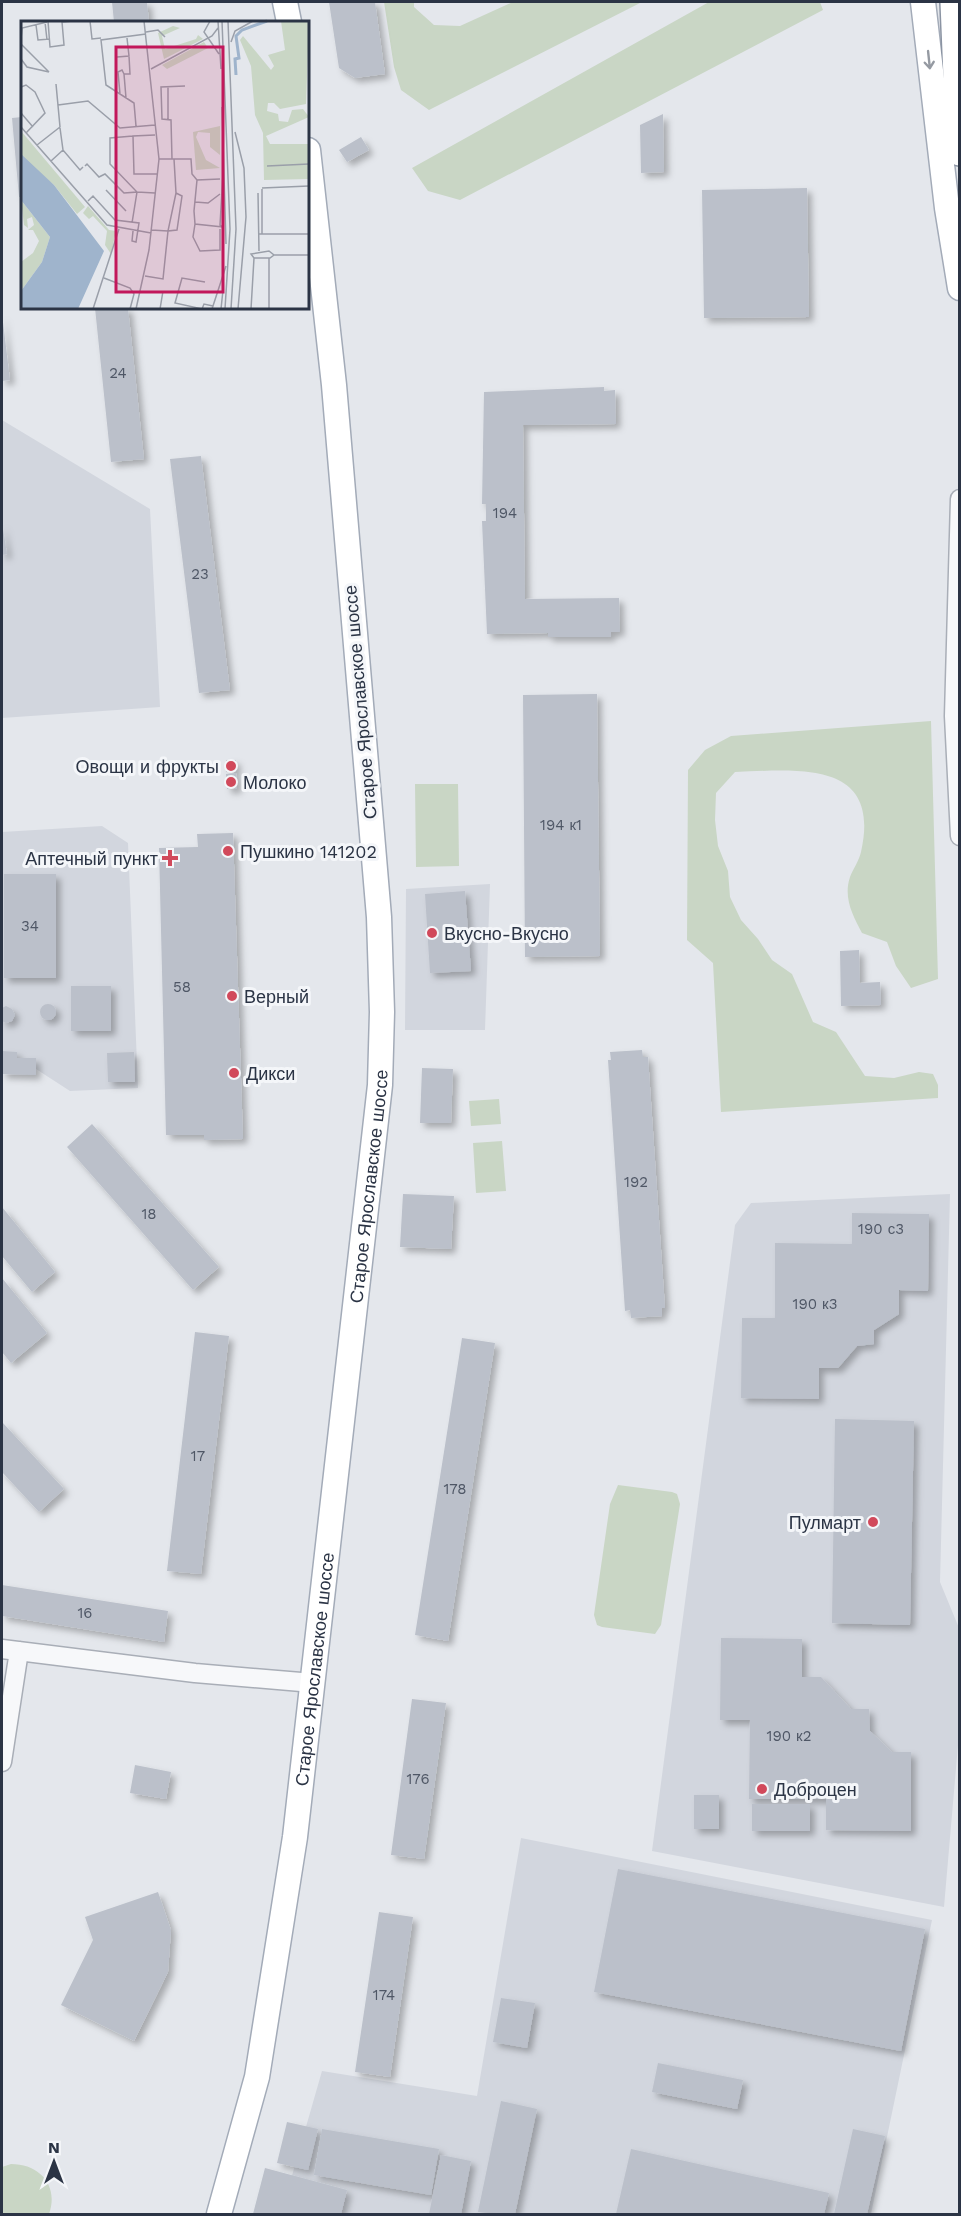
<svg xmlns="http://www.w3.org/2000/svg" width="961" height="2216" font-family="'Work Sans',sans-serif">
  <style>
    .built { fill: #d2d6de }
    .green { fill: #c9d6c5 }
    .building { fill: #bbc0ca; filter: url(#shadow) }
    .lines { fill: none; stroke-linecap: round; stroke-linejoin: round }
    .minor-casing { stroke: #a9aeb7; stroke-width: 21 }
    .major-casing { stroke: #a3abb8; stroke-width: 27 }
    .highway-casing { stroke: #8b94a3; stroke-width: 30 }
    .minor { stroke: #f7f8fa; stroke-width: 18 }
    .major { stroke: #fff; stroke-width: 24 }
    .highway { stroke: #fff; stroke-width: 27 }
    .oneway { stroke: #959aa2 }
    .poi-dot { fill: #d1495b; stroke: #f4f6f9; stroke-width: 2 }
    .labels { text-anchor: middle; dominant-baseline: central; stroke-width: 6; stroke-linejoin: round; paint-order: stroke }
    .number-label { font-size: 15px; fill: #4f5766 }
    .street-label { font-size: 18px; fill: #2b3445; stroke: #f4f6f9 }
    .poi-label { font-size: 18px; fill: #2b3445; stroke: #f4f6f9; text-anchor: start }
    .inset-river { fill: none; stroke: #9fb4cc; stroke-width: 3 }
    .inset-road { fill: none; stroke: #9a9fa9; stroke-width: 1.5 }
    .view { fill: #c2185b; fill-opacity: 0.15; stroke: #c2185b; stroke-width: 3 }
    .inset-edge { fill: none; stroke: #2b3445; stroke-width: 3 }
  </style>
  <defs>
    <filter id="shadow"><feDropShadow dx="4.5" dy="4.5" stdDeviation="3" flood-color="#0004"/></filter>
  </defs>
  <rect width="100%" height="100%" fill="#e4e7ec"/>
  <path class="built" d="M 2,420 L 150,509 L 160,707 L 2,718 Z
    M 102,826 L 128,843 L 138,1088 L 70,1091 L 36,1069 L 36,1075 L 2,1074 L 2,832 Z
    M 490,884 L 485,1030 L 405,1030 L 406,889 Z
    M 950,1194 L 940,1582 L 959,1628 L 960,1722 L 944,1907 L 652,1851 L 735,1225 L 751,1203 Z
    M 521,1838 L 932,1920 L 871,2214 L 281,2214 L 322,2071 L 477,2096 Z"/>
  <path class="green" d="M 384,2 L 414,2 L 414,7 L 434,25 L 460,26 L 513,2 L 642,2 L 429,110 L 401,90 L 394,67 Z
    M 709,2 L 820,2 L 823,10 L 460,200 L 428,191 L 412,168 Z
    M 931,721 L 938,979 L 911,988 L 896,966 L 887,942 L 862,933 C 853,916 843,898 850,877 C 853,869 859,861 861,852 C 882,759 797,770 735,772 L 716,793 L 715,820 L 718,846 L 728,871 L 730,897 L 741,920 L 758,939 L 772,960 L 792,974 L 813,1022 L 836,1032 L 865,1076 L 894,1078 L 919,1072 L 933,1074 L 938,1085 L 938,1098 L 721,1112 L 713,963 L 687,940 L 688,770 L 705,750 L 731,736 Z
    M 415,784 L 458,784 L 459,866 L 416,867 Z
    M 499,1099 L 501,1124 L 471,1126 L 469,1101 Z
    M 502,1141 L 506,1191 L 476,1193 L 473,1143 Z
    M 618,1485 L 672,1492 L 677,1494 L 680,1504 L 661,1625 L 655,1634 L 602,1627 L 597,1625 L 594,1615 L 610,1504 Z
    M 11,2164 C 40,2164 59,2186 49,2214 L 2,2214 L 2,2167 Z"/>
  <path class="building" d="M 112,2 L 147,2 L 149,22 L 114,22 Z
    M 329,2 L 375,2 L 385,74 L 355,78 L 339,68 Z
    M 663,114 L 664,172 L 641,173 L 640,125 Z
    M 22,117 L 22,197 L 19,197 L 12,118 Z
    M 361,137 L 369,150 L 347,162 L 339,150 Z
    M 807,188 L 809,317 L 704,318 L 702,190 Z
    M 95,308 L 128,308 L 144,459 L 111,462 Z
    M 2,314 L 10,380 L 2,381 Z
    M 604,387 L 604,391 L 615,390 L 616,424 L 523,425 L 525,599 L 619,598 L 620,632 L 611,632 L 611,637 L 548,637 L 548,633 L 487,634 L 482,521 L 486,521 L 486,504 L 482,504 L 484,392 Z
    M 201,456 L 230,690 L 199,693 L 170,459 Z
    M 2,523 L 7,554 L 2,555 Z
    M 597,694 L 600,956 L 525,957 L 523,695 Z
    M 226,760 L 236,760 L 236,772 L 226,772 Z
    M 236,773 L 237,789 L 227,789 L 226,774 Z
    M 233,833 L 243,1139 L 204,1140 L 204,1135 L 166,1135 L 159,848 L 198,847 L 197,834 Z
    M 4,874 L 56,874 L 56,978 L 4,978 Z
    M 465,891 L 471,971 L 430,973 L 425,894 Z
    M 859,950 L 860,983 L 880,982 L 881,1005 L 841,1006 L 840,951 Z
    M 71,986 L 111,986 L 111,1031 L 71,1031 Z
    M40 1012a8 8 0 1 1 16 0a8 8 0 1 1-16 0Z
    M 6,1006 L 12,1009 L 15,1015 L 12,1021 L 6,1023 L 2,1021 L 2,1008 Z
    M 642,1050 L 643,1057 L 648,1057 L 665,1308 L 662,1308 L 662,1316 L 631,1318 L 630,1310 L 625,1311 L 608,1060 L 611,1060 L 610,1052 Z
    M 2,1051 L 17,1052 L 17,1058 L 36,1058 L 36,1075 L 2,1074 Z
    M 134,1052 L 135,1082 L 108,1082 L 107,1053 Z
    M 422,1068 L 453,1069 L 451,1123 L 420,1123 Z
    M 92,1124 L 219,1267 L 193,1290 L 67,1147 Z
    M 403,1194 L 454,1196 L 451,1249 L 400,1247 Z
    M 2,1207 L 55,1272 L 32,1292 L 2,1256 Z
    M 852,1213 L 929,1214 L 928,1291 L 899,1290 L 899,1314 L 874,1330 L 874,1344 L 857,1346 L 838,1368 L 819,1368 L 819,1399 L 741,1398 L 742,1318 L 775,1318 L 775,1243 L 852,1244 Z
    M 2,1278 L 47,1333 L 11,1363 L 2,1352 Z
    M 195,1332 L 229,1336 L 201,1574 L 167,1571 Z
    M 462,1338 L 495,1343 L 448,1641 L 415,1635 Z
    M 835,1419 L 914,1421 L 910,1625 L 832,1623 Z
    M 2,1422 L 64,1489 L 39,1512 L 2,1472 Z
    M 2,1585 L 168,1611 L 164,1642 L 2,1616 Z
    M 721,1638 L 802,1639 L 802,1677 L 821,1677 L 851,1709 L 869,1709 L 870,1731 L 892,1752 L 911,1752 L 911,1831 L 826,1830 L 826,1799 L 749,1799 L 750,1720 L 720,1720 Z
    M 412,1699 L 446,1703 L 424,1859 L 391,1855 Z
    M 135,1765 L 171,1772 L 166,1799 L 130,1793 Z
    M 694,1795 L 719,1795 L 719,1829 L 694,1829 Z
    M 752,1804 L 810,1804 L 810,1831 L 752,1831 Z
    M 618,1869 L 925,1929 L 901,2051 L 594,1992 Z
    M 158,1892 L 171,1930 L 168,1972 L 134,2041 L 61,2005 L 93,1940 L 85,1917 Z
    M 379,1912 L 413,1917 L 390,2077 L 355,2072 Z
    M 501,1998 L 535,2003 L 527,2048 L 493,2042 Z
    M 658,2063 L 743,2080 L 737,2109 L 652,2092 Z
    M 501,2101 L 537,2109 L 515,2214 L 478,2212 Z
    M 287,2122 L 318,2129 L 308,2170 L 277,2163 Z
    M 322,2129 L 439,2149 L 431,2195 L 314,2175 Z
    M 853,2129 L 885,2136 L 867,2214 L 834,2214 Z
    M 631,2149 L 829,2193 L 824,2214 L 616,2214 Z
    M 441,2155 L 471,2161 L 461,2214 L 429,2214 Z
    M 265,2168 L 347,2190 L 341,2214 L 253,2214 Z"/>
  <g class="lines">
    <g class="minor-casing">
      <path id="minor" d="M 960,499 L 954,716 L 960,836
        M 2,1649 L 195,1673 L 313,1683
        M 2,1762 L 19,1651"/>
    </g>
    <g class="major-casing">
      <g id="major">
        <path d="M 285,2 L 289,22"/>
        <path d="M 923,2 L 947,208 L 960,288"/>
        <path id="s1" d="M 219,2214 L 257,2077 L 295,1837 L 380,1085 L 382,1012 L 379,917 L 334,385 L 308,150"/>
      </g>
    </g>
    <g class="highway-casing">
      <path id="highway" d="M 954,2 L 960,152"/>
    </g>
    <use href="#minor" class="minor"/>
    <use href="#major" class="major"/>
    <use href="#highway" class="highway"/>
  </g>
  <defs><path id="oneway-shaft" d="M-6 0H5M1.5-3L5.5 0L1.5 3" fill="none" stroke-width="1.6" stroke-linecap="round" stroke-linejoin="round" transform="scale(1.5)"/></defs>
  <use class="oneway" href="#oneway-shaft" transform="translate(929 60) rotate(84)"/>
  <g class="poi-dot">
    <circle cx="231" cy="766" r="6"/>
    <circle cx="231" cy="782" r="6"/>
    <circle cx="228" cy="851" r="6"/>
    <path d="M167 849h6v6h6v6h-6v6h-6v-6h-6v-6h6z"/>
    <circle cx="432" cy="933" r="6"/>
    <circle cx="232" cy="996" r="6"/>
    <circle cx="234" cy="1073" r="6"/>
    <circle cx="873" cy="1522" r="6"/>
    <circle cx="762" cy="1789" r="6"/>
  </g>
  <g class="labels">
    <g class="number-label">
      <text x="118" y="373">24</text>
      <text x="505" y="513">194</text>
      <text x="200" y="574">23</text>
      <text x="561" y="825">194 к1</text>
      <text x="30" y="926">34</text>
      <text x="182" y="987">58</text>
      <text x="636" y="1182">192</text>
      <text x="149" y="1214">18</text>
      <text x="881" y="1229">190 с3</text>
      <text x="815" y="1304">190 к3</text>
      <text x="198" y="1456">17</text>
      <text x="455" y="1489">178</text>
      <text x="85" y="1613">16</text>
      <text x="789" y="1736">190 к2</text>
      <text x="418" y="1779">176</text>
      <text x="384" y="1995">174</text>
    </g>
    <g class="street-label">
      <text transform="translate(360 702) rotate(-95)">Старое Ярославское шоссе</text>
      <text stroke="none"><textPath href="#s1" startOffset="1040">Старое Ярославское шоссе</textPath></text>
      <text stroke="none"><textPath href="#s1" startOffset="554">Старое Ярославское шоссе</textPath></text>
    </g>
    <g class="poi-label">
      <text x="219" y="766" text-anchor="end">Овощи и фрукты</text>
      <text x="243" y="782">Молоко</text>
      <text x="240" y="851">Пушкино 141202</text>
      <text x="158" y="858" text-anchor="end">Аптечный пункт</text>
      <text x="444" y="933">Вкусно-Вкусно</text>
      <text x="244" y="996">Верный</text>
      <text x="246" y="1073">Дикси</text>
      <text x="861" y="1522" text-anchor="end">Пулмарт</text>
      <text x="774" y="1789">Доброцен</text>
    </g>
  </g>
  <g transform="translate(21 21)">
    <rect width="288" height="288" fill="#e4e7ec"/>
    <path d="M 260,0 L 288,0 L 285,83 L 259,88 L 253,82 L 247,82 L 246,90 L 257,93 L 258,100 L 267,101 L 271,89 L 282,88 L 288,96 L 245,115 L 249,123 L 288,123 L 288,158 L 243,159 L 242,112 L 234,94 L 230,45 L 219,19 L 222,15 L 250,49 L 253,45 L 247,34 L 264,29 ZM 152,5 L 159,7 L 141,15 L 144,28 L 175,18 L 177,14 L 182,18 L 143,38 L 137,12 ZM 183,21 L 187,27 L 146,48 L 141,44 ZM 199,105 L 199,134 L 189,126 L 189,112 L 177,111 L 175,116 L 185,139 L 199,147 L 175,149 L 172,111 ZM 0,110 L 64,186 L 56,193 L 33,164 L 4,140 L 0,133 ZM 0,179 L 29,216 L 21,241 L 0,270 L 0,241 L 12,232 L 18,220 L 12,209 L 7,209 L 13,204 L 11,196 L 6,198 L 7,207 L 3,204 ZM 67,185 L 88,209 L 95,210 L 90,233 L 84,224 L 86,210 L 72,195 L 68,198 L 62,192 Z" fill="#c9d6c5"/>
    <path d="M 0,133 L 33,164 L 83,230 L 57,288 L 0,288 L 0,270 L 21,241 L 29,216 L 0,179 Z" fill="#9fb4cc"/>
    <path class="inset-river" d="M 215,54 L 214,38 L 218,37 L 215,15 L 221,9 L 246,0"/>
    <path class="inset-road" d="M 27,0 L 29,26 L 43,24 L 41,1 L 52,0M 69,0 L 71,18 L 80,17M 189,0 L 183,11 L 198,33M 197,0 L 200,48M 201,0 L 209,208 L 204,288M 207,0 L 215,208 L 210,288M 24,1 L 26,19M 15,4 L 17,19 L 29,18M 125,11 L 137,9 L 144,16M 0,18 L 1,7 L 26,1M 210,21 L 214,10 L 232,0M 0,23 L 28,51M 96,36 L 108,35 L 106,17M 0,38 L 6,46 L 28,51M 130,48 L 191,15 L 197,7M 147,65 L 147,99M 0,66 L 5,64 L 14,71 L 24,92 L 5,112M 99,73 L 97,51 L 101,49 L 103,53M 105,77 L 103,53 L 109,53 L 108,35M 37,84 L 67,80 L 99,107 L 134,104M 201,86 L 205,223M 0,92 L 12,106M 115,105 L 113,82 L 85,64 L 80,19 L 125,13M 0,106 L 86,204 L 130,212M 39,107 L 42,129M 214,111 L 223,147 L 225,196 L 217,288M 134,114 L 112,115 L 113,153 L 136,153M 16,124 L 39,106 L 35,63M 138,138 L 170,138 L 171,153 L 176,159M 151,138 L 150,99 L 141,98 L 140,66 L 164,65M 30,140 L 42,129 L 59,149 L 62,146M 64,145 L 66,143 L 78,156 L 84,153 L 103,172 L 116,171 L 89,143 L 89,117 L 112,115M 246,145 L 288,143M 199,158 L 176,159 L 173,190 L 174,203 L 202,206M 241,167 L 288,165M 241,168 L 241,213M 85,169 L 105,190M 237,172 L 238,230M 67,180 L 72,175 L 94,199 L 118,202 L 115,221 L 111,220 L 112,210M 174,181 L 187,182 L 199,173M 111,202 L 116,171 L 134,172M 174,203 L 172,216 L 179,230 L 199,229 L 199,208M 202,206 L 199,204 L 202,152M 130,209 L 147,210 L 155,172M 238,213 L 288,213M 248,230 L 253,234 L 249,237 L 233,237 L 230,233 ZM 253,234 L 288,234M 248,237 L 248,288M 124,255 L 142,258 L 147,210 L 156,209 L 161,175 L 155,172 L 153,138M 83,257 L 109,267 L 113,273 L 109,288M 184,261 L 161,257 L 154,282 L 181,288 L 183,283 L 192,285M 72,288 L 98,208M 115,288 L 128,229 L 138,138 L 123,0M 123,288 L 139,288 L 142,270M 191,288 L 205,245M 200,288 L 202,269M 230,288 L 233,237"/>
    <path class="view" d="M 95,26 L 202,26 L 202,271 L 95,271 Z"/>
    <rect width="288" height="288" class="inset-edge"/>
  </g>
  <rect width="961" height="2216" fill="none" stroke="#2b3445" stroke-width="6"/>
  <g transform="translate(54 2162)" stroke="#f4f6f9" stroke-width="4.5" paint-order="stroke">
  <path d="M0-4.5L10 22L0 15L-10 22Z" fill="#2b3445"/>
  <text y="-9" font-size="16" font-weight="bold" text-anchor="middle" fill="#2b3445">N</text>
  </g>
</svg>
